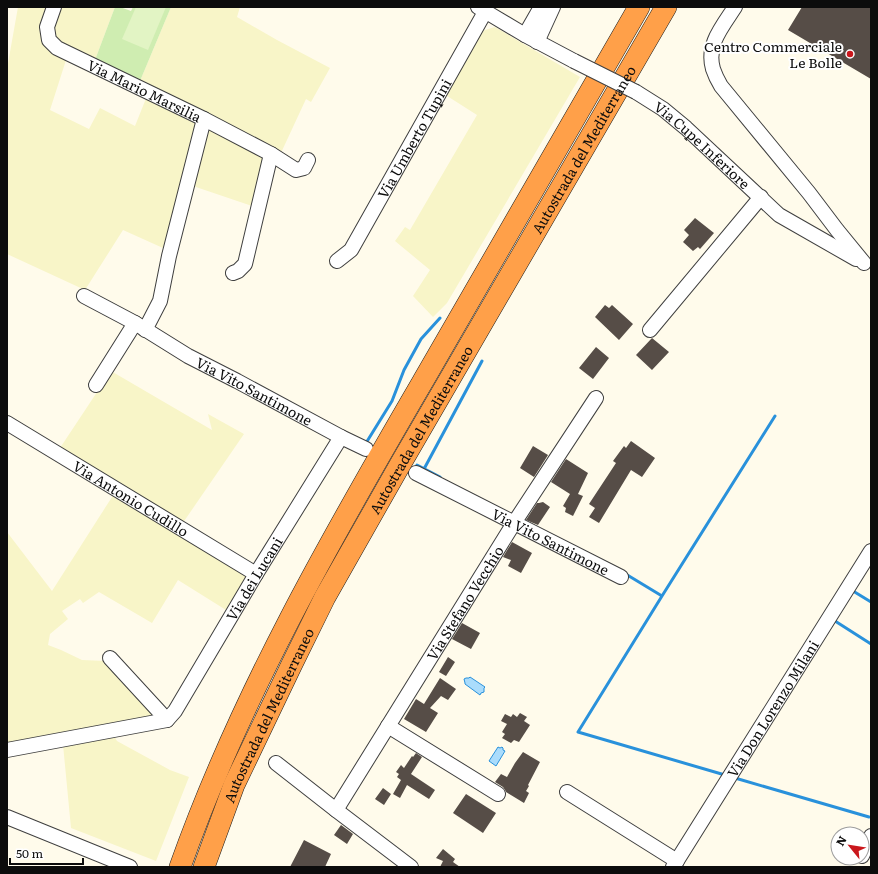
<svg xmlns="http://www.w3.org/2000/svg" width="878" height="874" font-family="Literata,serif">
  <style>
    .farmland { fill: #f8f5c8 }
    .green { fill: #cfedb1 }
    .pitch { fill: #e2f4c4 }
    .water { fill: #aadcfc; stroke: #2991db }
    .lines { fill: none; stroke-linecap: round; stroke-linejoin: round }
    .stream { stroke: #2991db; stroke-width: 3 }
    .building { fill: #564d47 }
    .minor-casing { stroke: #3f3f3f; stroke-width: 16 }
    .highway-casing { stroke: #1d1d1d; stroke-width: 22 }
    .minor { stroke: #fff; stroke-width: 14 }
    .highway { stroke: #ffa049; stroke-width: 21 }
    .minor-bridge-casing { stroke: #3f3f3f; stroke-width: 16; stroke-linecap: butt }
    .minor-bridge { stroke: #fff; stroke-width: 14 }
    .poi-dot { fill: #ca171c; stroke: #fff; stroke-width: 1.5 }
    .labels { text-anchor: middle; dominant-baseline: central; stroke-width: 4; stroke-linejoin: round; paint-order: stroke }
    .poi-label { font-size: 14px; fill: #0c0c0c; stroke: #fff; text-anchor: end }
    .street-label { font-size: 14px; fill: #0c0c0c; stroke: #fff }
  </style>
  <rect width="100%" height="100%" fill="#fffbeb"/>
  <path class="farmland" d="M 18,7 L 47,7 L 41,24 L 67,57 L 50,110 L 89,129 L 100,108 L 135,126 L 147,96 L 197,121 L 183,180 L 163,248 L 123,230 L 85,290 L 7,254 L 7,69 Z
    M 59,7 L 115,7 L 95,60 L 66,45 L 55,38 L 52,28 Z
    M 171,7 L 240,7 L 237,17 L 277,40 L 330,68 L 311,102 L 306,99 L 280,155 L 252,206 L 190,185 L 206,122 L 140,81 Z
    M 495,27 L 580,77 L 447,303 L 433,317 L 413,296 L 430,270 L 395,241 L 405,227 L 410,230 L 477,115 L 444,94 L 478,35 L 485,30 Z
    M 111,371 L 212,430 L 208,414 L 244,434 L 178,530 L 249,573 L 226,610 L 178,580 L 152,623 L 99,592 L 83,603 L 80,599 L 62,611 L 68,619 L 50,634 L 48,645 L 61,650 L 82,660 L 106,661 L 157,716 L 108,726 L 117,741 L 170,770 L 189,777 L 156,861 L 71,828 L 62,734 L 7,743 L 7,532 L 52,591 L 119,486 L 60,448 Z"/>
  <path class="green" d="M 115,7 L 120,7 L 131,11 L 133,7 L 171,7 L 140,81 L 95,60 Z"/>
  <path class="pitch" d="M 136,7 L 166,7 L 148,50 L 122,39 Z"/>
  <path class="water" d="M 470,677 L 485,687 L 484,688 L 484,692 L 481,693 L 480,695 L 465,684 L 465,683 L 464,679 L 466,678 L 469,678 Z
    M 498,747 L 500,748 L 502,747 L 503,748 L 503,750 L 505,751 L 496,766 L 489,761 Z"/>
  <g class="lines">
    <path class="stream" d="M 366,443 L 392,401 L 404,370 L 421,339 L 440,318
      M 417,465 L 440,477
      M 424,469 L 482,361
      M 624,573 L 662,596
      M 853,591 L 871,602
      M 835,621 L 871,644
      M 725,775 L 578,732 L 662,596 L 775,416
      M 735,778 L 869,817"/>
  </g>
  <path class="building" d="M 802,7 L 871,7 L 871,79 L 788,30 Z
    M 695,218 L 714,233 L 700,249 L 698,247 L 693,251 L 683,242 L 689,235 L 684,230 Z
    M 605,305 L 609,308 L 612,305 L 633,324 L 619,340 L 595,317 Z
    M 652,338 L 669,352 L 652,370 L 636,355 Z
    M 596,347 L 609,358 L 593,379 L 579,368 Z
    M 631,441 L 655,458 L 642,477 L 631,470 L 599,523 L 589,517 L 595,508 L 589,504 L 616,463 L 613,461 L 624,446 L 626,448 Z
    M 533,446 L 548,455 L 534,477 L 520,468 Z
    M 566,459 L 588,473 L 578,494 L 583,496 L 573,516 L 565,512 L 566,508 L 563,506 L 570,494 L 551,482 Z
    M 543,502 L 550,507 L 538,525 L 526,520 L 537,503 L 539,503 Z
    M 512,542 L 532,553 L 521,573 L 508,566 L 511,560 L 503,557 Z
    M 462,623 L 480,633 L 471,649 L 452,639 Z
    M 448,657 L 455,662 L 446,676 L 439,672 Z
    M 440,678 L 456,689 L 448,700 L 441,696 L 430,708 L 438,713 L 426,732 L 404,719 L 416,699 L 424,704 Z
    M 520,713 L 527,717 L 524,721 L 530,725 L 519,742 L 514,740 L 511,743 L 502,738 L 505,734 L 502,732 L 507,724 L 501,721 L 505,714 L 511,717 L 513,714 L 517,717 Z
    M 523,752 L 540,762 L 528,785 L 529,786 L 526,791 L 529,793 L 524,803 L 506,792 L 505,790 L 503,787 L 495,782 L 501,774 L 507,777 L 515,763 Z
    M 416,753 L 422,757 L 411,774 L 435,790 L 429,799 L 407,785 L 400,798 L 393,794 L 401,780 L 397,777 L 399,774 L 396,772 L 401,765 L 404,768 L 412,756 L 413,757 Z
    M 383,788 L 391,794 L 384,805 L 375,799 Z
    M 466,794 L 496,813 L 483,833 L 453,813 Z
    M 341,825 L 353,834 L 347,844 L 334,835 Z
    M 304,840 L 331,854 L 325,867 L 290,867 Z
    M 443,849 L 455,859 L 453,862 L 460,867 L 440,867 L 443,861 L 436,858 Z"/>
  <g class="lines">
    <g class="minor-casing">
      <g id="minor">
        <path id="s1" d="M 54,7 L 47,27 L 49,40 L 57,48 L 204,119 L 271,154 L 296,170 L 304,168 L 308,160"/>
        <path d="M 478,7 L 525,35 L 574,61"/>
        <path d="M 735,7 C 722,27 706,45 713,69 C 715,75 718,81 721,86 L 809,193 L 837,230 L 864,263"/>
        <path d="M 525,35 L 541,7"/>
        <path d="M 537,42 L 553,7"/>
        <path id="s2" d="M 636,92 L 663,109 L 686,128 L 779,215 L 856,259"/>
        <path id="s3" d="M 337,261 L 351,250 L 485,12"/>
        <path d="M 233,273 L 238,271 L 245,264 L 271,154"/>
        <path id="s4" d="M 84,296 L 135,323 L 188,356 L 237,381 L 341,437 L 366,449"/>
        <path d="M 145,330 L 160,301 L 169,256 L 204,119"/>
        <path d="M 650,330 L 761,197"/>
        <path d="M 96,385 L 135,323"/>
        <path id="s5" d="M 7,423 L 256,574"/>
        <path id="s6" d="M 416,473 L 621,577"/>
        <path d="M 110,658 L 167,720"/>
        <path d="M 388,726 L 498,794"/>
        <path id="s7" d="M 7,750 L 167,720 L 175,711 L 256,574 L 341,437"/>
        <path d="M 276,763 L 336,810 L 411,867"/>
        <path d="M 567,792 L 677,861"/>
        <path id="s8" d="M 336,810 L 514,523 L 596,398"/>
        <path d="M 7,817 L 130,867"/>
        <path d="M 862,856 L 871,836"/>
        <path id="s9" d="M 673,867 L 871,551"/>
      </g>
    </g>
    <g class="highway-casing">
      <g id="highway">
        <path d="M 180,867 C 241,695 332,537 423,381 C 495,256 567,131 639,7"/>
        <path id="s10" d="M 204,867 L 234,785 L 292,664 L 325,597 L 401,463 L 666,7"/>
      </g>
    </g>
    <use href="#minor" class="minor"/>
    <use href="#highway" class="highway"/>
    <g class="minor-bridge-casing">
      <path id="minor-bridge" d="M 574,61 L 636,92"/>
    </g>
    <use href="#minor-bridge" class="minor-bridge"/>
  </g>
  <circle class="poi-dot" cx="850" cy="54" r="4"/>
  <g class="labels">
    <g class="poi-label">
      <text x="842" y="46">Centro Commerciale<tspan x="842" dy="16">Le Bolle</tspan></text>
    </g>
    <g class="street-label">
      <text stroke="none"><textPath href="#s1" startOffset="143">Via Mario Marsilia</textPath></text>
      <text stroke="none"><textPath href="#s3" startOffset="146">Via Umberto Tupini</textPath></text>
      <text stroke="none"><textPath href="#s2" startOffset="85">Via Cupe Inferiore</textPath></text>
      <text stroke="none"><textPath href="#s10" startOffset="813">Autostrada del Mediterraneo</textPath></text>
      <text stroke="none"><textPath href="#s4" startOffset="195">Via Vito Santimone</textPath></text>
      <text stroke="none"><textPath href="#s10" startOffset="489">Autostrada del Mediterraneo</textPath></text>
      <text stroke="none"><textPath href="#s5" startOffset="145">Via Antonio Cudillo</textPath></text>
      <text stroke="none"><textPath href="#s6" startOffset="151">Via Vito Santimone</textPath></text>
      <text stroke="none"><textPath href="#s7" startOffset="329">Via dei Lucani</textPath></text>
      <text stroke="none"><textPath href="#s8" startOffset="244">Via Stefano Vecchio</textPath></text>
      <text stroke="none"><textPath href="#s9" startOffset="187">Via Don Lorenzo Milani</textPath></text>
      <text stroke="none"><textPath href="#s10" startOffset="165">Autostrada del Mediterraneo</textPath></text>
    </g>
  </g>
  <rect width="878" height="874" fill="none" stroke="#0c0c0c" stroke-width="16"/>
  <g transform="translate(850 846) rotate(300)"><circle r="19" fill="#ffffff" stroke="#9e9e9e"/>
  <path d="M0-3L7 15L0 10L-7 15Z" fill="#ca171c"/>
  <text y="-6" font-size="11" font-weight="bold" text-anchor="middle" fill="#0c0c0c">N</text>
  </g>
  <path d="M10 858v6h73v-6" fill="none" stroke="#0c0c0c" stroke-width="2"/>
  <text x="16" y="858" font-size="12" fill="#0c0c0c" stroke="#ffffff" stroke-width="3" paint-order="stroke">50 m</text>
</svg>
